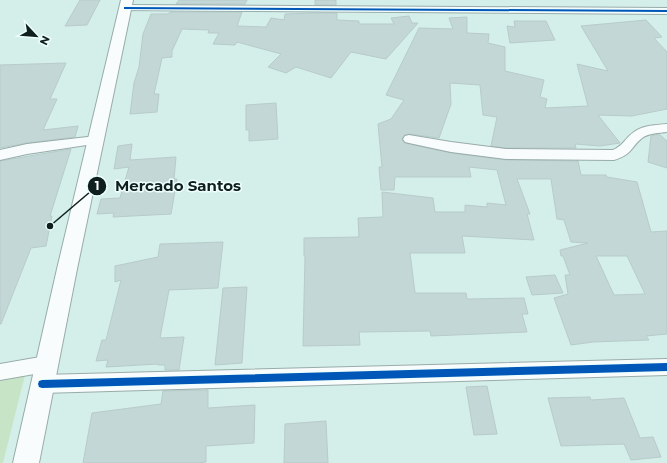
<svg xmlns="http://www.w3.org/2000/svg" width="667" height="463" font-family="Montserrat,sans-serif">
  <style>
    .green { fill: #c7e5c6 }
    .building { fill: #c3d7d6; stroke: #b7cbcb; fill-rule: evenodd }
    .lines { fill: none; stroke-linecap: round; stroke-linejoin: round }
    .minor-casing { stroke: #98aca9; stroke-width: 2 }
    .secondary-casing { stroke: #98aca9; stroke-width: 2 }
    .minor { fill: #f9fcfc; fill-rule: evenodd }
    .secondary { fill: #f9fcfc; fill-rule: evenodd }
    .cycleway-casing { stroke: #edfffc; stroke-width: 2 }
    .cycleway { fill: #0057b8; fill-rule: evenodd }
    .leader { fill: none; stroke: #0e1f1d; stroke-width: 1.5 }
    .callout-dot { fill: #0e1f1d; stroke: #edfffc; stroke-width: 1.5 }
    .mark-label { font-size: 12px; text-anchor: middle; font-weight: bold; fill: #fff }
    .callout-label { font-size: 15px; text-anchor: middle; font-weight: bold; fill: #0e1f1d; stroke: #edfffc; stroke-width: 3; stroke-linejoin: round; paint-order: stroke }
  </style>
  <rect width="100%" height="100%" fill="#d4eeea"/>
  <path class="green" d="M 26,371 L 3,463 L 0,463 L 0,374 Z"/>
  <path class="building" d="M 80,0 L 100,0 L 87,25 L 65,26 Z
    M 179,0 L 247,0 L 245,4 L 176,4 Z
    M 315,0 L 336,0 L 336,5 L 315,5 Z
    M 170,12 L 242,12 L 237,26 L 266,27 L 271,18 L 284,20 L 285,14 L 313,13 L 337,13 L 337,20 L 359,21 L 359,24 L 394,24 L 391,18 L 409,16 L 412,23 L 418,23 L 386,59 L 351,52 L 331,78 L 296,67 L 286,73 L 268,67 L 281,54 L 237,42 L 235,45 L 213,44 L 219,33 L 208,33 L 209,30 L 182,29 L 172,51 L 172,57 L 162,58 L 154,94 L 159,94 L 157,112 L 130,114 L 134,83 L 139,67 L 143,34 L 151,14 L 168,14 Z
    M 467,17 L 467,33 L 489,34 L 488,43 L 505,47 L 505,71 L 544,80 L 540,97 L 547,99 L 545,108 L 588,106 L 577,64 L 608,71 L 581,26 L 646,20 L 662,37 L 654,38 L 667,52 L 667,109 L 632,116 L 598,115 L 620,143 L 600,146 L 575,144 L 576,148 L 506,148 L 491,146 L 497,117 L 483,115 L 480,85 L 450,83 L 451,104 L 439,138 L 409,134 L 404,135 L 402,140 L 405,143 L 451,153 L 506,160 L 578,161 L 581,175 L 606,175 L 607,177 L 637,182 L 651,232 L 667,231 L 667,334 L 646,336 L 649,340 L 593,342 L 571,345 L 554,298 L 568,294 L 565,275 L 570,275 L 563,256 L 561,256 L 560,250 L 588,243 L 571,242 L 564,220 L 557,219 L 551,179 L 517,179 L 530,214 L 527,214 L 534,240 L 462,236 L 465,253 L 410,253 L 415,293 L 466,293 L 467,299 L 524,298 L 528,314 L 522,314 L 527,332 L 431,336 L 430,331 L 359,332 L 360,345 L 303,346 L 305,256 L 304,256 L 304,238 L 359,237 L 358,218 L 383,217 L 382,192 L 433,198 L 435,212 L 465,212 L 465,205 L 487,207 L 487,203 L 506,205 L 497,170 L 469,167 L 471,177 L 395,177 L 394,190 L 381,190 L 379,167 L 382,167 L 378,124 L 391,119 L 404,100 L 386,95 L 419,28 L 453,29 L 449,18 ZM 596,256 L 627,256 L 645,294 L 614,295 Z
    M 514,21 L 546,21 L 555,40 L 510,43 L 507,26 L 515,27 Z
    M 66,63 L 50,99 L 57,99 L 43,130 L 78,126 L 75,137 L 27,143 L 0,148 L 0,65 Z
    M 276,103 L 278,139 L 249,141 L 249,130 L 246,130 L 246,105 Z
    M 659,134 L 667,141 L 667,168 L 648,162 L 651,136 Z
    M 132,144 L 130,160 L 176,157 L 174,179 L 177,179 L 171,214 L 113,217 L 114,213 L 97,214 L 101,199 L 120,198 L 129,167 L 114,169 L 118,146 Z
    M 71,149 L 50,216 L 52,216 L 46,246 L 31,248 L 1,324 L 0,324 L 0,161 Z
    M 223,242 L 218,288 L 169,290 L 160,338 L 184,337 L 179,370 L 165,370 L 165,365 L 158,365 L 158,364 L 106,367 L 108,360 L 96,361 L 102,340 L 106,340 L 121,280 L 115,282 L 115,266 L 158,257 L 160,244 Z
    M 555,275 L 563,293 L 532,295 L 526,277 Z
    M 247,287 L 242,363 L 215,365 L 223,288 Z
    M 487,386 L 497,434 L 474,435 L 466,387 Z
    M 208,390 L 208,408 L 255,405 L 254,443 L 206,446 L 206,462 L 197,463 L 83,463 L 92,413 L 161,404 L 163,391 Z
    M 590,397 L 591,400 L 624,398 L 640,438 L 653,437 L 661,457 L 631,460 L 624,444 L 561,446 L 548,398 Z
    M 326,421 L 328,463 L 284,463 L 285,424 Z"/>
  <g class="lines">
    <g class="minor-casing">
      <path id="minor" d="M 125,5 L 667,8 L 667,14 L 122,10 L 120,8 Z
        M 667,124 L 667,132 C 659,133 649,133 642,138 C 629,149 633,154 614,160 L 506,159 L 451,152 L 409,143 L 405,142 L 403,139 L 405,136 L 409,135 L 451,142 L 506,149 L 613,150 C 624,145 625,138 634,132 C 643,125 656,125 667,124 Z
        M 96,136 L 100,137 L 102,140 L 100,143 L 27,154 L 0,160 L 0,150 L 27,144 Z
        M 46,356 L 52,358 L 54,364 L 52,370 L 46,372 L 0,380 L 0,364 Z
        M 667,359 L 667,375 L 42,393 L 36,390 L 33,384 L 36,378 L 42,375 Z"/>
    </g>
    <g class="secondary-casing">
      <path id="secondary" d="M 121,0 L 133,0 L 77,269 L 39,463 L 13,463 L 57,269 Z"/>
    </g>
    <use href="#minor" class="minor"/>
    <use href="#secondary" class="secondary"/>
    <g class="cycleway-casing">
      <path id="cycleway" d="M 124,7 L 667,10 L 667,12 L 125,9 L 124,9 Z
        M 667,363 L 667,371 L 42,388 L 39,387 L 38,384 L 39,381 L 42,380 Z"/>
    </g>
    <use href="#cycleway" class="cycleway"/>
  </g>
  <path class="leader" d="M50 226L97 186"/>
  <g class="callout-dot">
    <circle cx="50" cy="226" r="4"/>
    <circle cx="97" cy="186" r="10"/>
  </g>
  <g class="mark-label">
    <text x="97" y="190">1</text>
  </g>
  <g class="callout-label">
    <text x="178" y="191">Mercado Santos</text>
  </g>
  <g transform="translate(36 36) rotate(116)" stroke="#edfffc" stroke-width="3" paint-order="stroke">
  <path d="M0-3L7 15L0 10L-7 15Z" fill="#0e1f1d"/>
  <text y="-6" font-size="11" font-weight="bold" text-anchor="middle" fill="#0e1f1d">N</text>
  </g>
</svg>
